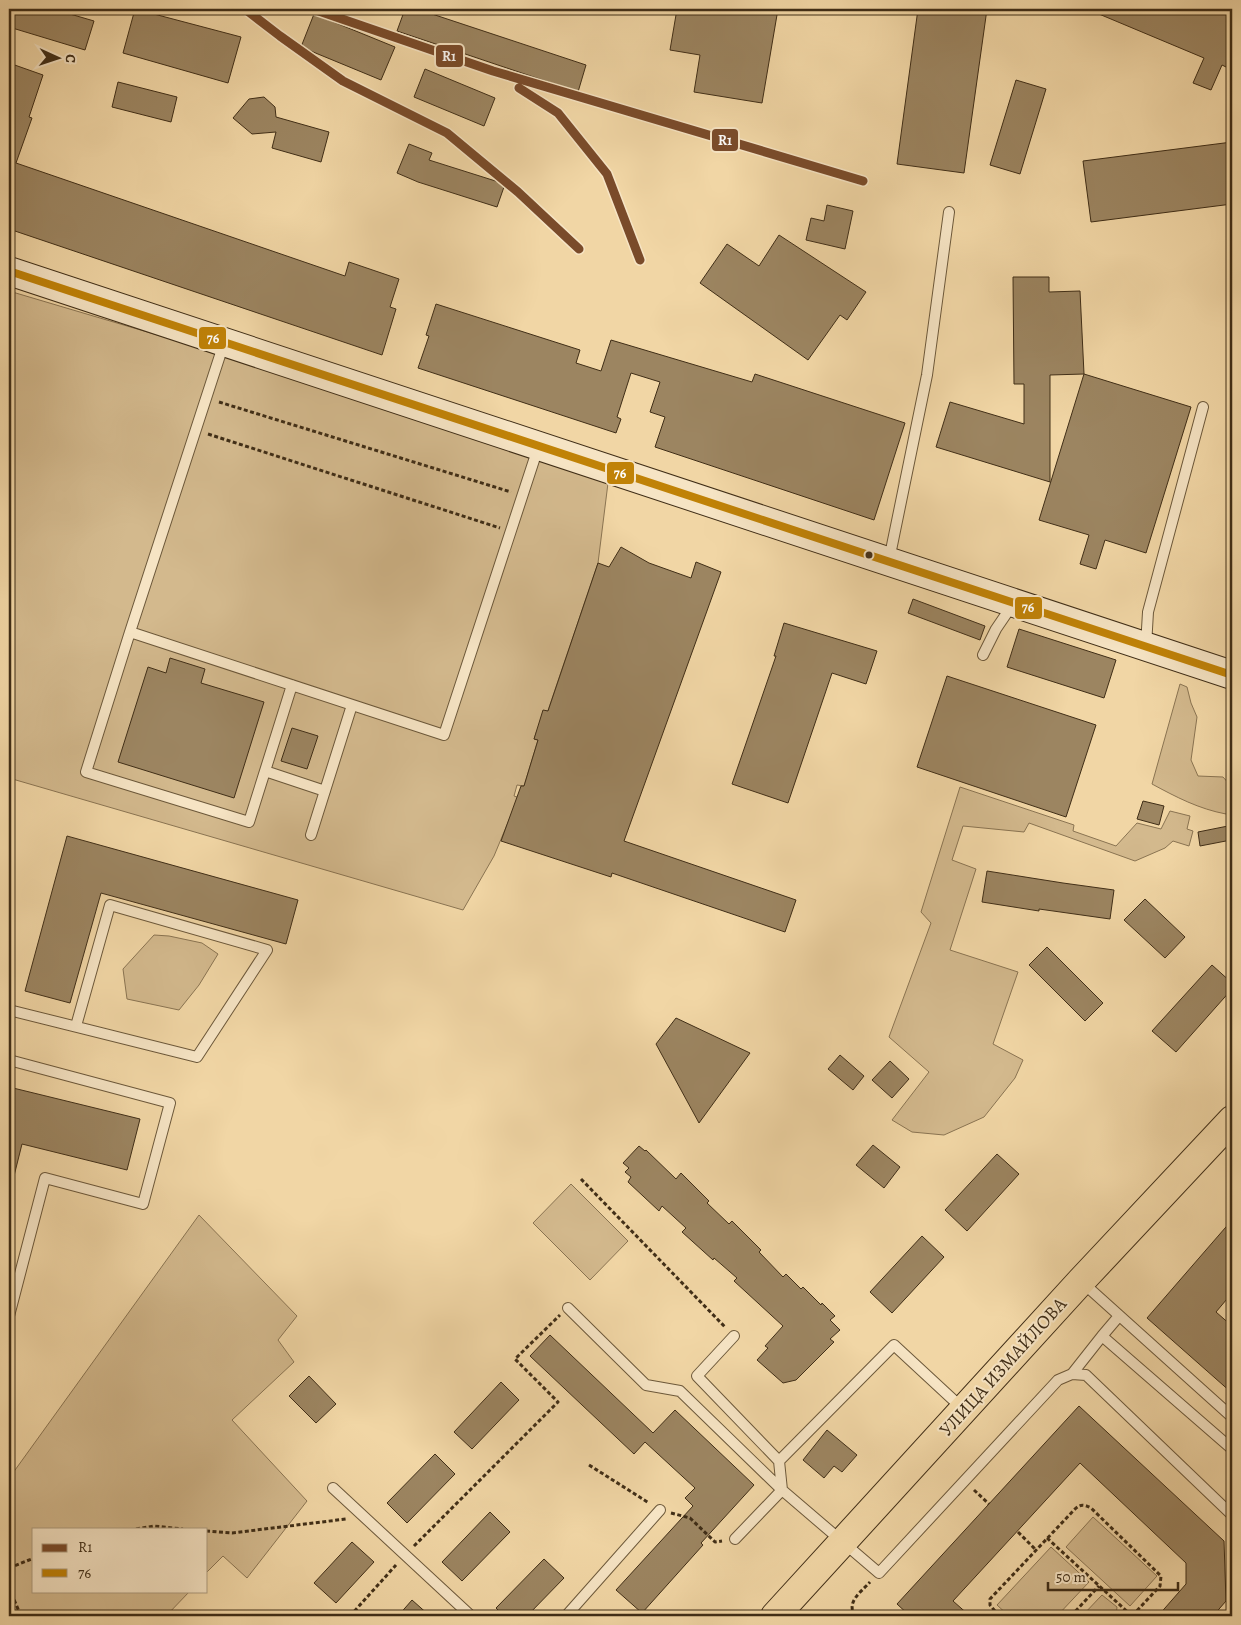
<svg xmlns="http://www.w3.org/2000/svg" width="1241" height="1625" font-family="Alegreya,serif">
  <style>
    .green { fill: #d3b98d; stroke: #8a7452 }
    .building { fill: #9c8561; stroke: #402e17 }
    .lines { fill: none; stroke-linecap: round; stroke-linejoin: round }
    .lane-casing { stroke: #6c583a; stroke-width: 12 }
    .secondary-casing { stroke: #402e17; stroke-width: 30 }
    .primary-casing { stroke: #402e17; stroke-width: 30 }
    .path { stroke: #402e17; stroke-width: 3; stroke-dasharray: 4 2.5; stroke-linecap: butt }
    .lane { stroke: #f6e4c4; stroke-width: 10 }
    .secondary { stroke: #f6e4c4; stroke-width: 28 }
    .primary { stroke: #f1d6a5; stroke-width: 28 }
    .bus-1-casing { stroke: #f6e4c4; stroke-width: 11 }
    .bus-1 { stroke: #c08207; stroke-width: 8 }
    .rail-1-casing { stroke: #f6e4c4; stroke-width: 12 }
    .rail-1 { stroke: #7a4b2a; stroke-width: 9 }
    .bus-dot { fill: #402e17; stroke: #f6e4c4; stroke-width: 2 }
    .labels { text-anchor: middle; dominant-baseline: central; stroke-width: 4; stroke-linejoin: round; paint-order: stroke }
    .street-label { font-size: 19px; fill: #402e17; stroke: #f6e4c4 }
    .line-badge { stroke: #f6e4c4; stroke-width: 2 }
    .badge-label { font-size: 14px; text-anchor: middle; font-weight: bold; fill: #fff }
  </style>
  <rect width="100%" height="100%" fill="#f1d6a5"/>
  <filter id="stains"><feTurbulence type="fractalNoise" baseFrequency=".004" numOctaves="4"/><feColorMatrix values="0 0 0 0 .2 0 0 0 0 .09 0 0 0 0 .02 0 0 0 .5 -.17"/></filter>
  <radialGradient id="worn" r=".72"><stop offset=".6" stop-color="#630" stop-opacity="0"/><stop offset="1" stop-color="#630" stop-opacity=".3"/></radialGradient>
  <path class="green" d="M 9,291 L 181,342 L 608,483 L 598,563 L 541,731 L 537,730 L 534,739 L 538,740 L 524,786 L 517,785 L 514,796 L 520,798 L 509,820 L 494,856 L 463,910 L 9,778 Z
    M 1180,684 L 1187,687 L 1191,703 L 1197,717 L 1191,760 L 1198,776 L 1223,777 L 1232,787 L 1232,804 L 1226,814 C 1199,809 1176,797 1152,784 Z
    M 960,787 L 1074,825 L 1073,831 L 1116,846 L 1137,823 L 1161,829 L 1170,811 L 1190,816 L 1187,829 L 1193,831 L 1189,846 L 1173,841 L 1165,848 L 1135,861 L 1029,823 L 1024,832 L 963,826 L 952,860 L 976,869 L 950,950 L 1018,972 L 993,1044 L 1023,1060 L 1015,1078 L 984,1117 L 944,1135 L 912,1132 L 892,1120 L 929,1072 L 889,1037 L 931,923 L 921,912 Z
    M 154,935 L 169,936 L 202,943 L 218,954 L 199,985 L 179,1010 L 127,999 L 123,969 Z
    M 571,1184 L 628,1241 L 590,1280 L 533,1223 Z
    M 199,1215 L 297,1316 L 278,1340 L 294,1362 L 232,1420 L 307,1501 L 247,1578 L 223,1556 L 206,1573 L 206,1529 L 34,1529 L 34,1591 L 190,1591 L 166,1616 L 9,1616 L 10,1477 Z
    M 1093,1517 L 1157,1576 L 1130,1606 L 1066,1547 Z
    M 1051,1547 L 1089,1582 L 1057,1616 L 1009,1616 L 997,1605 Z
    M 1102,1595 L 1117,1607 L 1116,1616 L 1082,1616 Z"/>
  <path class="building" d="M 9,9 L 53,9 L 94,21 L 85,50 L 9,27 Z
    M 135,9 L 241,37 L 228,83 L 123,53 Z
    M 405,9 L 417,9 L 586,65 L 578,92 L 397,31 Z
    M 677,9 L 778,9 L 762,103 L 694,92 L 700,55 L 670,50 Z
    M 918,9 L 987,9 L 964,173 L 897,164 Z
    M 1087,9 L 1218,9 L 1232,15 L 1232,70 L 1222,65 L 1211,90 L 1193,83 L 1204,58 Z
    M 314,14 L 395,47 L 381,80 L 301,47 Z
    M 9,63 L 43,75 L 29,117 L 32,118 L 16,163 L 345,276 L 349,262 L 399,279 L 390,307 L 396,309 L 382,355 L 9,229 Z
    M 425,69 L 495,98 L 484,126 L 414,97 Z
    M 1016,80 L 1046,89 L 1020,174 L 990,165 Z
    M 118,82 L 177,97 L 171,122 L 112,107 Z
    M 264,97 L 275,107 L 276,117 L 329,132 L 321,162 L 272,148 L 276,132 L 252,134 L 233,118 L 249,99 Z
    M 1232,142 L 1232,204 L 1091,222 L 1083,161 Z
    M 409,144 L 432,153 L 429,160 L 505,184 L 497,207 L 418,182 L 397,173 Z
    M 827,205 L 853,211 L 845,249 L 806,240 L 811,218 L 824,221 Z
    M 779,235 L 866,292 L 847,320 L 840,315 L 808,360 L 700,283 L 727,244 L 759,266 Z
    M 1013,277 L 1049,277 L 1049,292 L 1080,291 L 1084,374 L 1050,375 L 1050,482 L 936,447 L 950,402 L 1024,424 L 1024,384 L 1014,384 Z
    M 436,304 L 580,350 L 576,363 L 601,371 L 611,340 L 752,382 L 755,374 L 905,423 L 874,520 L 655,447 L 665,417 L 650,412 L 660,382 L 631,373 L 617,417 L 621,419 L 616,433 L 418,368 L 429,336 L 426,335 Z
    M 1084,374 L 1191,407 L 1146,553 L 1105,540 L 1096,569 L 1080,564 L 1089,535 L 1039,520 Z
    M 621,547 L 649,563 L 691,578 L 696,562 L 721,572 L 624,841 L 796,900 L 785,932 L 612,873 L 611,877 L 501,841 L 521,786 L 524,786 L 538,740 L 534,739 L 543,710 L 548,711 L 598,563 L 609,567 Z
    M 913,599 L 985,626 L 980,640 L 908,613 Z
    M 784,623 L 877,651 L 866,684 L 832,673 L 788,803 L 732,784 L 776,656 L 774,656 Z
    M 1019,629 L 1116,660 L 1104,698 L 1007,667 Z
    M 170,658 L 205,669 L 201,683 L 264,702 L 234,798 L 118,762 L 148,667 L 166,673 Z
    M 947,676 L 1096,725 L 1066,817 L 917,767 Z
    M 292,728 L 318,736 L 307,769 L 281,761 Z
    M 1143,801 L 1164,806 L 1159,825 L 1137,819 Z
    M 1228,826 L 1231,840 L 1200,846 L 1198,832 Z
    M 67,836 L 298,900 L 286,944 L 101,893 L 70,1003 L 25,991 Z
    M 987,871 L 1063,883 L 1114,890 L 1110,919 L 1039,909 L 1039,911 L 982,902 Z
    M 1145,899 L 1185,937 L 1165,958 L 1124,920 Z
    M 1047,947 L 1103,1003 L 1085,1021 L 1029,965 Z
    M 1212,965 L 1232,983 L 1232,989 L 1176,1052 L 1152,1031 Z
    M 676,1018 L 750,1053 L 699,1123 L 656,1044 Z
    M 840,1055 L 864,1076 L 853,1090 L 828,1069 Z
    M 890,1061 L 909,1079 L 892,1098 L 872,1080 Z
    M 9,1087 L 140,1119 L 127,1170 L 22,1144 L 14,1176 L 9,1176 Z
    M 873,1145 L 900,1167 L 884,1188 L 856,1165 Z
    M 639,1146 L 645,1151 L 646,1150 L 676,1179 L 681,1173 L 709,1201 L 707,1203 L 729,1224 L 732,1221 L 761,1250 L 759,1252 L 783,1277 L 786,1274 L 801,1289 L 803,1287 L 821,1305 L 822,1303 L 835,1316 L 830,1320 L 840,1330 L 830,1339 L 834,1342 L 796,1380 L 783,1383 L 757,1360 L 768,1348 L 765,1346 L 783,1326 L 734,1281 L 737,1278 L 714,1258 L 713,1260 L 682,1232 L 686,1228 L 662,1206 L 659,1211 L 628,1182 L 631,1177 L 625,1172 L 629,1168 L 623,1163 Z
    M 997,1154 L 1019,1174 L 967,1231 L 945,1210 Z
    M 1232,1220 L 1232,1293 L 1216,1312 L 1232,1326 L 1232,1393 L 1147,1318 Z
    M 922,1236 L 944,1257 L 892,1313 L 870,1292 Z
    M 550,1335 L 653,1433 L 675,1410 L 754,1485 L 701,1543 L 703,1545 L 642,1613 L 616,1590 L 693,1506 L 685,1498 L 695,1488 L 645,1442 L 634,1454 L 530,1356 Z
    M 309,1376 L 336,1404 L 316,1423 L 289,1396 Z
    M 501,1382 L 519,1400 L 472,1449 L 454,1432 Z
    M 1079,1406 L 1224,1541 L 1226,1601 L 1213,1616 L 1158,1616 L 1186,1584 L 1186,1563 L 1080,1463 L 953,1601 L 970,1616 L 910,1616 L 897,1604 Z
    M 827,1430 L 857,1455 L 842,1472 L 834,1466 L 824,1478 L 803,1460 Z
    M 435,1454 L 455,1474 L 407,1523 L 387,1503 Z
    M 490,1512 L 510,1532 L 462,1581 L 442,1562 Z
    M 352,1542 L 374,1562 L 336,1603 L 314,1583 Z
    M 544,1559 L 564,1578 L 527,1616 L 504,1616 L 496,1608 Z
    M 412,1600 L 430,1616 L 398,1616 Z"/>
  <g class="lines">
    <g class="lane-casing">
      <path id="lane" d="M 224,343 L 130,632 L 444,735 L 538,448
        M 889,560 L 927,375 L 949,212
        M 130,632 L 86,772 L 249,822 L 292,685
        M 1146,646 L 1148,612 L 1203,407
        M 983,655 L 996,629 L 1013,604
        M 265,771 L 325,791
        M 311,835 L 352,705
        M 9,1010 L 197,1057 L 267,950 L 110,905 L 76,1026
        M 9,1060 L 170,1103 L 143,1204 L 45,1178 L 9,1316
        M 1082,1282 L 1232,1417
        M 568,1308 L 646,1385 L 680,1391 L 782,1490 L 879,1573 L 1058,1380 L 1072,1374 L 1086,1375 L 1232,1515
        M 1119,1316 L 1102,1336 L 1232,1449
        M 734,1336 L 697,1376 L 779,1461 L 782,1490 L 735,1539
        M 1072,1374 L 1102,1336
        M 779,1461 L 894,1345 L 962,1408
        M 333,1488 L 471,1616
        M 566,1616 L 660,1510"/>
    </g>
    <g class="secondary-casing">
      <path id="secondary" d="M 9,271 L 1232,675"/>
    </g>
    <g class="primary-casing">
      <path id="primary" d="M 775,1616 L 1081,1281 L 1232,1120"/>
    </g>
    <path class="path" d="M 219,402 L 511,492
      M 208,434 L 500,528
      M 581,1179 L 725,1327
      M 589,1465 L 649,1503
      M 974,1490 L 989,1504
      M 671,1513 L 690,1518 L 715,1542 L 722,1541
      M 136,1529 L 154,1526 L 183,1529
      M 206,1531 L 232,1533 L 346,1519
      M 1018,1532 L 1036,1550
      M 1047,1538 L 1132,1616
      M 414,1546 L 558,1402 L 515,1359 L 560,1315
      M 9,1568 L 34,1558
      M 9,1588 L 21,1616
      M 350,1616 L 396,1565
      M 855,1616 C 846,1602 860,1593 870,1582
      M 999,1616 L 990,1605 L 990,1599 L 1074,1510 C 1080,1504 1083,1504 1091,1508 L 1161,1576 L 1160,1586 L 1132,1616
      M 1071,1616 L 1099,1586"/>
    <use href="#lane" class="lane"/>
    <use href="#secondary" class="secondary"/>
    <use href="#primary" class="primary"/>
    <g class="bus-1-casing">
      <path id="bus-1" d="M 9,271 L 1232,675"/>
    </g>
    <use href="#bus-1" class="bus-1"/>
    <g class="rail-1-casing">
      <path id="rail-1" d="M 245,9 L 280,36 L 343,81 L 447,133 L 518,192 L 579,249
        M 313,9 L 493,71 L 863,181
        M 519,88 L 558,113 L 607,174 L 640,260"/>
    </g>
    <use href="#rail-1" class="rail-1"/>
  </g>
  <circle class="bus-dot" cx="869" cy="555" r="4.5"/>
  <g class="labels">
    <g class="street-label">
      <text transform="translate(1003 1367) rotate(-48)">УЛИЦА ИЗМАЙЛОВА</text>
    </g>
  </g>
  <g class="line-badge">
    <rect x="435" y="44" width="29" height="24" rx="5" fill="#7a4b2a"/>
    <rect x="711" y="128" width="28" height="24" rx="5" fill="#7a4b2a"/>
    <rect x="198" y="326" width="29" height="24" rx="5" fill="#c08207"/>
    <rect x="606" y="461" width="29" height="24" rx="5" fill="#c08207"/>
    <rect x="1014" y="596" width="29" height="24" rx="5" fill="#c08207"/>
  </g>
  <g class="badge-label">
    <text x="449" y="61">R1</text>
    <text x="725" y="145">R1</text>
    <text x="213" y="343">76</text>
    <text x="620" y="478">76</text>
    <text x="1028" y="612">76</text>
  </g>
  <rect width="1241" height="1625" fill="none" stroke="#f1d6a5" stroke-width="30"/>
  <rect x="10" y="10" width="1221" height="1605" fill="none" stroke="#402e17" stroke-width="2.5"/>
  <rect x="15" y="15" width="1211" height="1595" fill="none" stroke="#402e17"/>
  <rect x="32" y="1528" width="175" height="65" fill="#f6e4c4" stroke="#ad9b7f"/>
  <rect x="42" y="1544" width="25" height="8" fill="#7a4b2a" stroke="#ad9b7f"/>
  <text x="78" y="1552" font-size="15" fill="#402e17">R1</text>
  <rect x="42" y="1569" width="25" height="8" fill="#c08207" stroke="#ad9b7f"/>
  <text x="78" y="1578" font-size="15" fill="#402e17">76</text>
  <g transform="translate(58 58) rotate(93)" stroke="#f6e4c4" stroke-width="4" paint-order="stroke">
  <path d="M0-4L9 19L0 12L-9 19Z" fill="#402e17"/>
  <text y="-8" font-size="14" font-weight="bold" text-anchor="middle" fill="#402e17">С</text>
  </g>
  <path d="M1048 1582v8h130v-8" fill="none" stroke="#402e17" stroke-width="2.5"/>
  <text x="1056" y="1582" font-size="15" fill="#402e17" stroke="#f6e4c4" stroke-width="4" paint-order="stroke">50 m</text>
  <rect width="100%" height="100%" filter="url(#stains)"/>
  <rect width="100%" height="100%" fill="url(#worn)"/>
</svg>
